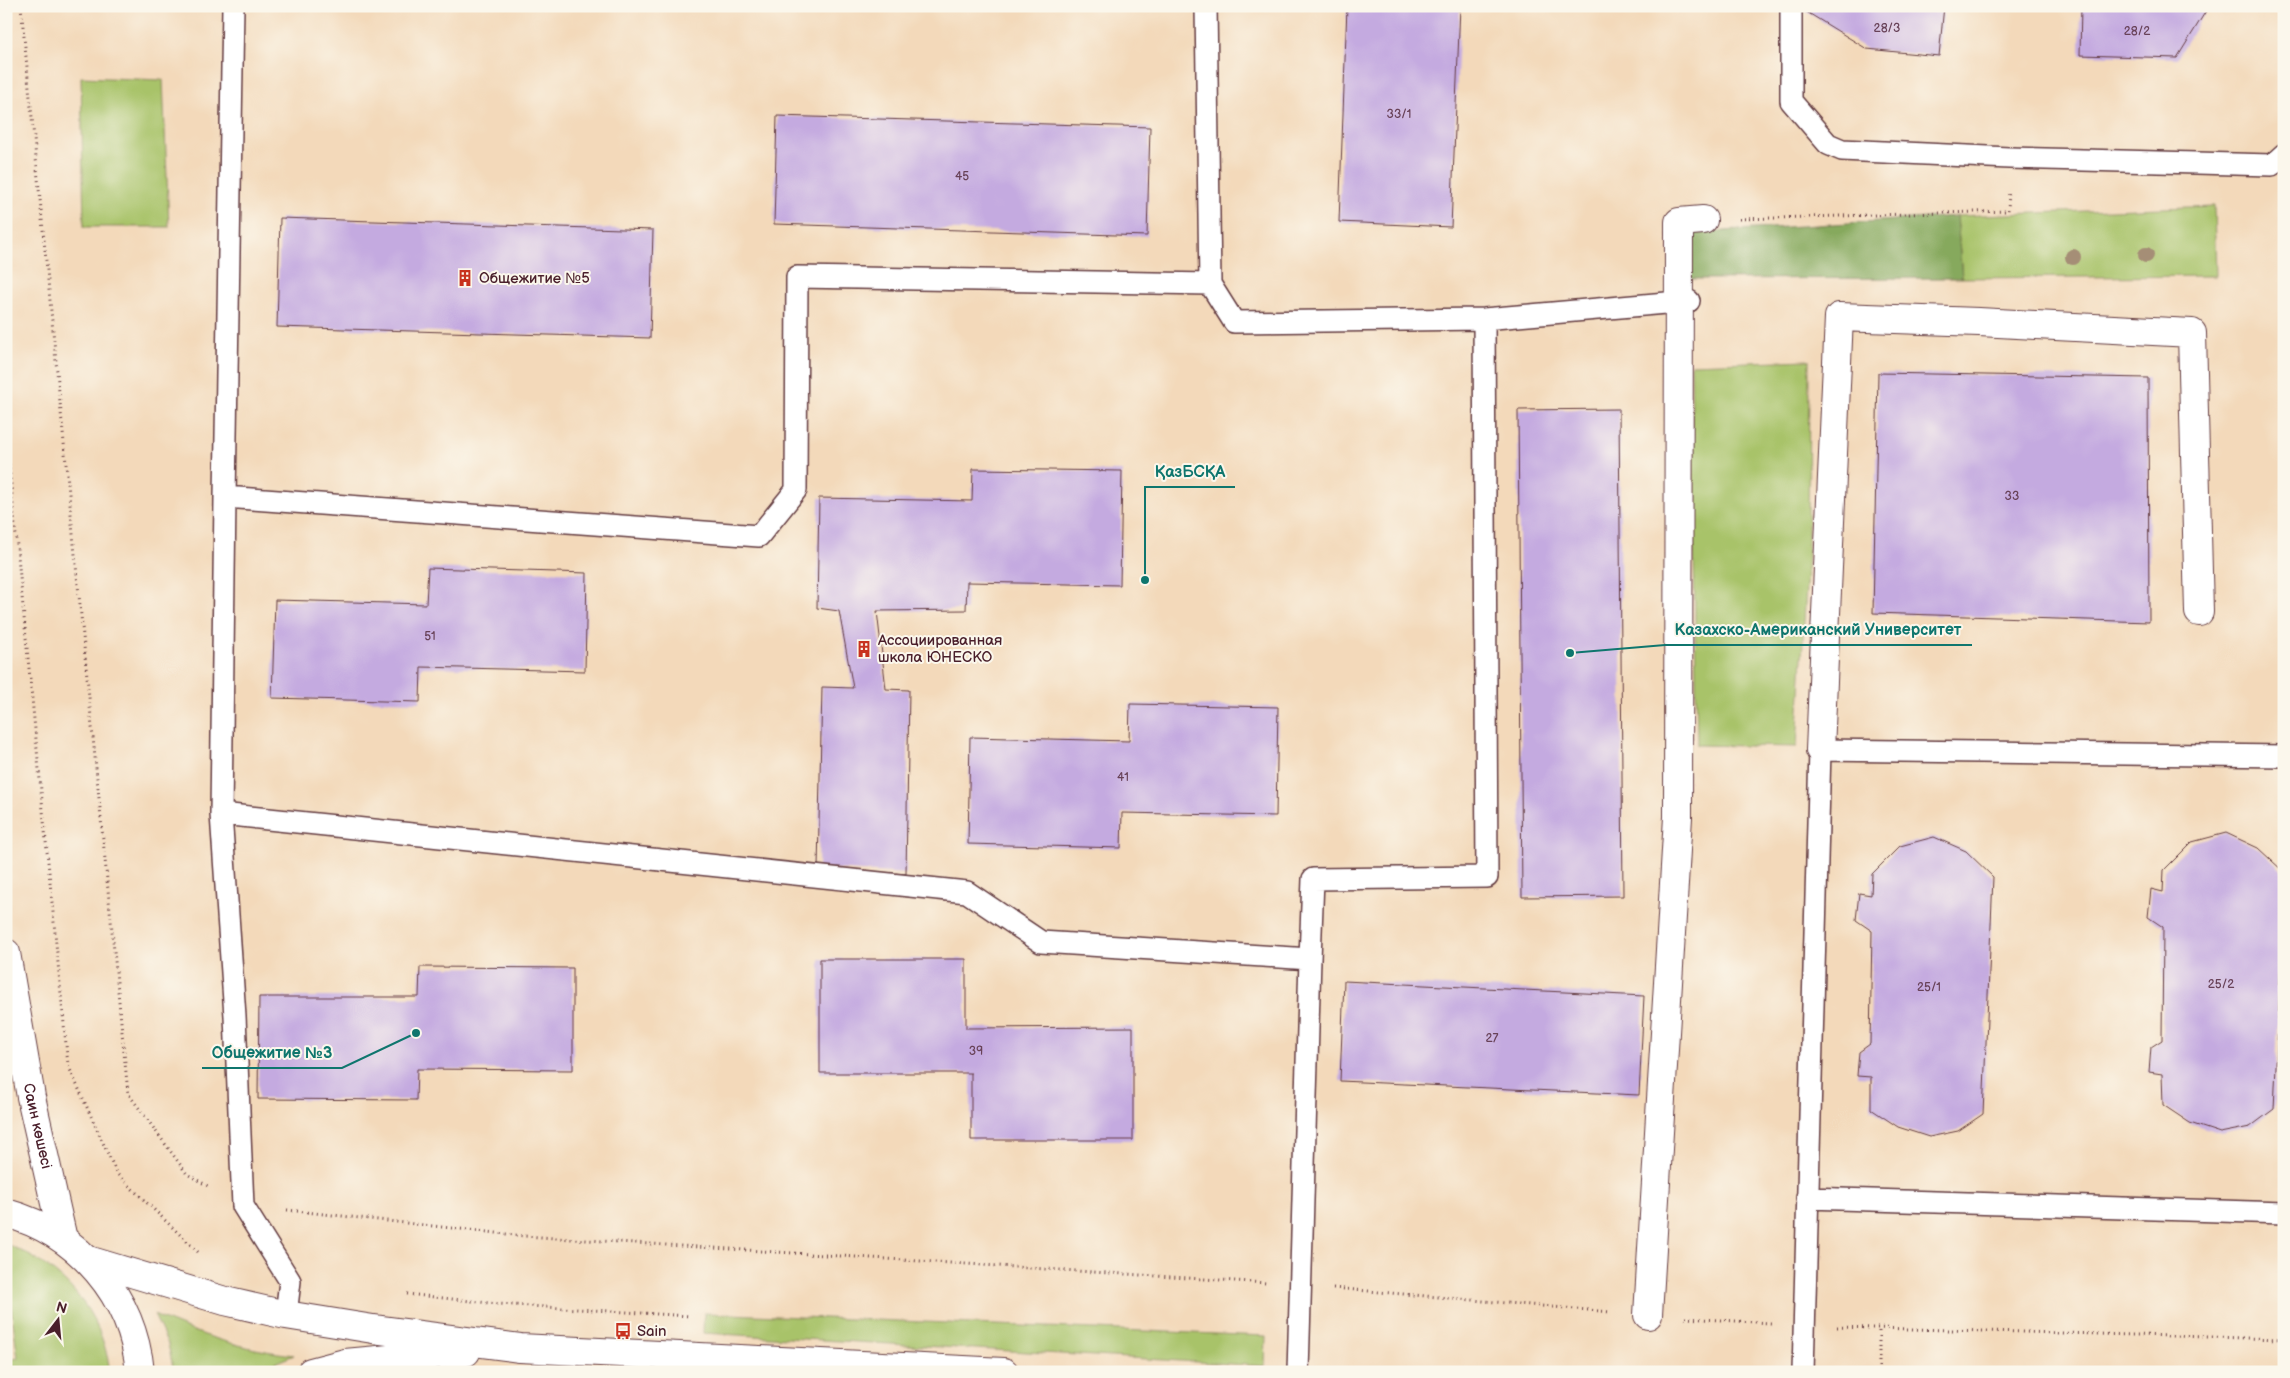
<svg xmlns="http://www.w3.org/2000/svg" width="2290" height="1378" font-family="'Balsamiq Sans',sans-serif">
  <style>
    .green { fill: #a8c369; stroke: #79714a }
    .forest { fill: #86a95d; stroke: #686444 }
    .building { fill: #c4aae0 }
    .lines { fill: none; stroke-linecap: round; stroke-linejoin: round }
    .service-casing { stroke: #633b40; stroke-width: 24 }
    .pedestrian-casing { stroke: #633b40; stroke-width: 30 }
    .tertiary-casing { stroke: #633b40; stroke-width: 30 }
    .path { stroke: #633b40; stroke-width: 3; stroke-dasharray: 1 4; stroke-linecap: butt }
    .service { stroke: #fff; stroke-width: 21 }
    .pedestrian { stroke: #fff; stroke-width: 28 }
    .tertiary { stroke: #fff; stroke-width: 28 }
    .tree { fill: #a58e76 }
    .labels { text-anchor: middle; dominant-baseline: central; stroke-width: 4; stroke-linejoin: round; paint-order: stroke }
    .number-label { font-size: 12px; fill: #684258 }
    .poi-label { font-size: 15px; fill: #4a1f2b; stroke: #fbf7ec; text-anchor: start }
    .street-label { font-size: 15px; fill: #4a1f2b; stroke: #fbf7ec }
    .leader { fill: none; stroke: #0f766e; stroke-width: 2 }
    .callout-dot { fill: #0f766e; stroke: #fbf7ec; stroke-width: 2 }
    .callout-label { font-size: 16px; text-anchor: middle; font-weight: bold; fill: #0f766e; stroke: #fbf7ec; stroke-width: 4; stroke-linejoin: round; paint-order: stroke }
  </style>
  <rect width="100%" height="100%" fill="#fbf7ec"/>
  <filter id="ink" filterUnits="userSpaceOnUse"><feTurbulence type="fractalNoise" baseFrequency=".02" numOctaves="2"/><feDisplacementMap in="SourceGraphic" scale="10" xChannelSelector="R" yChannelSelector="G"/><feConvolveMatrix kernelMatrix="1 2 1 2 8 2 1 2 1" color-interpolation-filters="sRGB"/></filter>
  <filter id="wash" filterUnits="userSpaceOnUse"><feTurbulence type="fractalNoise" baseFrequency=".0096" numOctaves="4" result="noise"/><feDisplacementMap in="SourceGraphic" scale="20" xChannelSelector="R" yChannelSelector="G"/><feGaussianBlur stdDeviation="1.12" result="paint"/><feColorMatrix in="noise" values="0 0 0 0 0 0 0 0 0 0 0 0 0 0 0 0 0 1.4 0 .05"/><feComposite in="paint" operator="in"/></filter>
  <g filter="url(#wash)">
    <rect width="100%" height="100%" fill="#f3d9ba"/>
    <path class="green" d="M 81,77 L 163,80 L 169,227 L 84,227 Z
      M 2214,206 L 2216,276 L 1962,278 L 1957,216 Z
      M 1809,360 L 1808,551 L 1797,747 L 1697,745 L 1691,364 Z
      M 6,1244 C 62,1267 102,1310 110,1372 L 6,1372 L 6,1360 L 18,1358 L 6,1271 Z
      M 704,1313 L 1266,1336 L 1265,1366 L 703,1333 Z
      M 154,1315 C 199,1335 245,1350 294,1355 L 253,1372 L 174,1372 L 168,1344 Z"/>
    <path class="forest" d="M 1957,216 L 1962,278 L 1690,279 L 1692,233 Z"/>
    <g id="blocks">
      <path class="building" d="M 1347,6 L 1460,6 L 1451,227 L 1339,222 Z
        M 1797,6 L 1944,6 L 1939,56 L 1867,49 Z
        M 2081,6 L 2209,6 L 2177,58 L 2080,55 Z
        M 777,116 L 1150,127 L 1147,236 L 774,224 Z
        M 280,218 L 653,230 L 650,338 L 277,327 Z
        M 1878,373 L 2148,378 L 2149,622 L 1873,613 Z
        M 1619,409 L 1623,896 L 1522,897 L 1518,410 Z
        M 973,469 L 1122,471 L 1120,585 L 967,582 L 966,610 L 877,611 L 886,689 L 909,690 L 906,874 L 818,868 L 822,687 L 853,688 L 839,611 L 817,608 L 819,498 L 972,501 Z
        M 428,568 L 587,573 L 585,671 L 421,667 L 420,702 L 272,698 L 275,600 L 426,604 Z
        M 1130,704 L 1278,707 L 1276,816 L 1122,813 L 1121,848 L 968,844 L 970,737 L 1129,741 Z
        M 2226,833 L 2258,848 L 2284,872 L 2284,893 L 2274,1109 L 2250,1127 L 2220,1133 L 2190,1123 L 2163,1105 L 2162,1074 L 2149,1072 L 2151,1047 L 2162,1040 L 2163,927 L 2148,917 L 2151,889 L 2163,892 L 2164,870 L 2192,842 Z
        M 1934,837 L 1966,851 L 1993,877 L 1983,1114 L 1958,1131 L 1929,1137 L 1898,1127 L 1871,1109 L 1871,1077 L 1857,1076 L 1859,1052 L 1870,1044 L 1872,931 L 1856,920 L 1859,893 L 1871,895 L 1872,874 L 1900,846 Z
        M 820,959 L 966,959 L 966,1028 L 1133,1027 L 1133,1140 L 971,1140 L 971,1073 L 820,1073 Z
        M 420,967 L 573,968 L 573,1070 L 417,1069 L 416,1100 L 258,1099 L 259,997 L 419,997 Z
        M 1344,981 L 1644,996 L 1639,1095 L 1340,1081 Z"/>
    </g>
  </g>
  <g filter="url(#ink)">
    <use href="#blocks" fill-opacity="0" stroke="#633b40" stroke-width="1"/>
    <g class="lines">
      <g class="service-casing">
        <path id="service" d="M 1206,6 L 1210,284 L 797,277 L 796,490 L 759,536 L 225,497 L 221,814 L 967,892 L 1041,942 L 1310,959 L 1298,1372
          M 1791,6 L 1791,101 L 1828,144 L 1842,150 L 2009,158 L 2272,165 L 2284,154
          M 1210,284 L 1234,322 L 1484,319 L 1689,301
          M 225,497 L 233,6
          M 221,814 L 235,1016 L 243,1206 L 290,1281 L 286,1315
          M 1310,959 L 1313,879 L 1487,877 L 1484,319
          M 1807,1198 L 2284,1213
          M 1803,1372 L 1820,750 L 2284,756"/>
      </g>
      <g class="pedestrian-casing">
        <path id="pedestrian" d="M 1820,750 L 1839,317 L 1979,322 L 2192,333 L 2199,612
          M 1648,1315 L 1678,817 L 1679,222 L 1703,220"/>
      </g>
      <g class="tertiary-casing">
        <g id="tertiary">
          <path id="s1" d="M 6,953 L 31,1097 L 63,1239"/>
          <path d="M 6,1213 C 79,1233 133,1296 140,1372"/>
          <path d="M 88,1260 L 225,1301 L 286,1315 L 373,1329 L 520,1348 L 1004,1372"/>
          <path d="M 311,1372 L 345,1363 L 466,1352"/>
        </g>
      </g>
      <path class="path" d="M 21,6 L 128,1093 L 187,1174 L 208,1186
        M 1739,219 L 2008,211 L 2009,191
        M 6,434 L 68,1065 L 117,1174 L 199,1253
        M 287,1210 L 524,1236 L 1267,1283
        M 1333,1288 L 1611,1312
        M 407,1294 L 498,1304 L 690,1316
        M 1685,1318 L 1771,1323
        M 1837,1327 L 2284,1339
        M 1879,1372 L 1879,1329"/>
      <use href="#service" class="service"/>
      <use href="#pedestrian" class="pedestrian"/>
      <use href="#tertiary" class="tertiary"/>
    </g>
    <g class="tree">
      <circle cx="2146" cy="255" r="8"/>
      <circle cx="2073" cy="257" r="8"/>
    </g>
  </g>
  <defs>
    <g id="building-bare" transform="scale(1.35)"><path d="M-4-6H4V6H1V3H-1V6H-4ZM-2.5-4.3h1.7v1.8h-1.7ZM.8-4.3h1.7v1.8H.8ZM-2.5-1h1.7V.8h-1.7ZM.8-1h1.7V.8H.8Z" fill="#c8321e" stroke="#fbf7ec" stroke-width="2.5" paint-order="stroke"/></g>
    <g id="bus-bare" transform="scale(1.35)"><path d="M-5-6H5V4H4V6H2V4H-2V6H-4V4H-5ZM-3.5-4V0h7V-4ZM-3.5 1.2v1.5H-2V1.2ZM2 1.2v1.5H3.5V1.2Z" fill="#c8321e" stroke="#fbf7ec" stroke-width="2.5" paint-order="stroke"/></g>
  </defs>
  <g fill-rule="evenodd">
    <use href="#building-bare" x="465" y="278"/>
    <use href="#building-bare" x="864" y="649"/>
    <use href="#bus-bare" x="623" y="1331"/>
  </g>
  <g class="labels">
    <g class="number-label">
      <text x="1887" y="28">28/3</text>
      <text x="2137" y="31">28/2</text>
      <text x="1399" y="114">33/1</text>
      <text x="962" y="176">45</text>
      <text x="2012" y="496">33</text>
      <text x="430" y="636">51</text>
      <text x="1123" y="777">41</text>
      <text x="2221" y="984">25/2</text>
      <text x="1929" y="987">25/1</text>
      <text x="1492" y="1038">27</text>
      <text x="976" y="1051">39</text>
    </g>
    <g class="poi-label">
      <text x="479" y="278">Общежитие №5</text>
      <text x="878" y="640">Ассоциированная<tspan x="878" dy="17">школа ЮНЕСКО</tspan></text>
      <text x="637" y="1331">Sain</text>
    </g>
    <g class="street-label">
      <text stroke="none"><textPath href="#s1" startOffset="176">Саин көшесі</textPath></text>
    </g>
  </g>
  <path class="leader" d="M1145 580L1145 487H1235M1570 653L1665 645H1972M416 1033L342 1068H202"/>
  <g class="callout-dot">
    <circle cx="1145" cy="580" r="5"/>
    <circle cx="1570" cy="653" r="5"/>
    <circle cx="416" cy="1033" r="5"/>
  </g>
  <g class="callout-label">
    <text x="1190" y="477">ҚазБСҚА</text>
    <text x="1818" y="635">Казахско-Американский Университет</text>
    <text x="272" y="1058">Общежитие №3</text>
  </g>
  <rect width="2290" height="1378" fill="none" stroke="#fbf7ec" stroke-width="25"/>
  <g transform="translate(58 1320) rotate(16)" stroke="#fbf7ec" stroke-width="4" paint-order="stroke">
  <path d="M0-4L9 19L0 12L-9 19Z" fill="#4a1f2b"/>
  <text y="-8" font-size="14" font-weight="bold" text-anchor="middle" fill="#4a1f2b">N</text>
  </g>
</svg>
